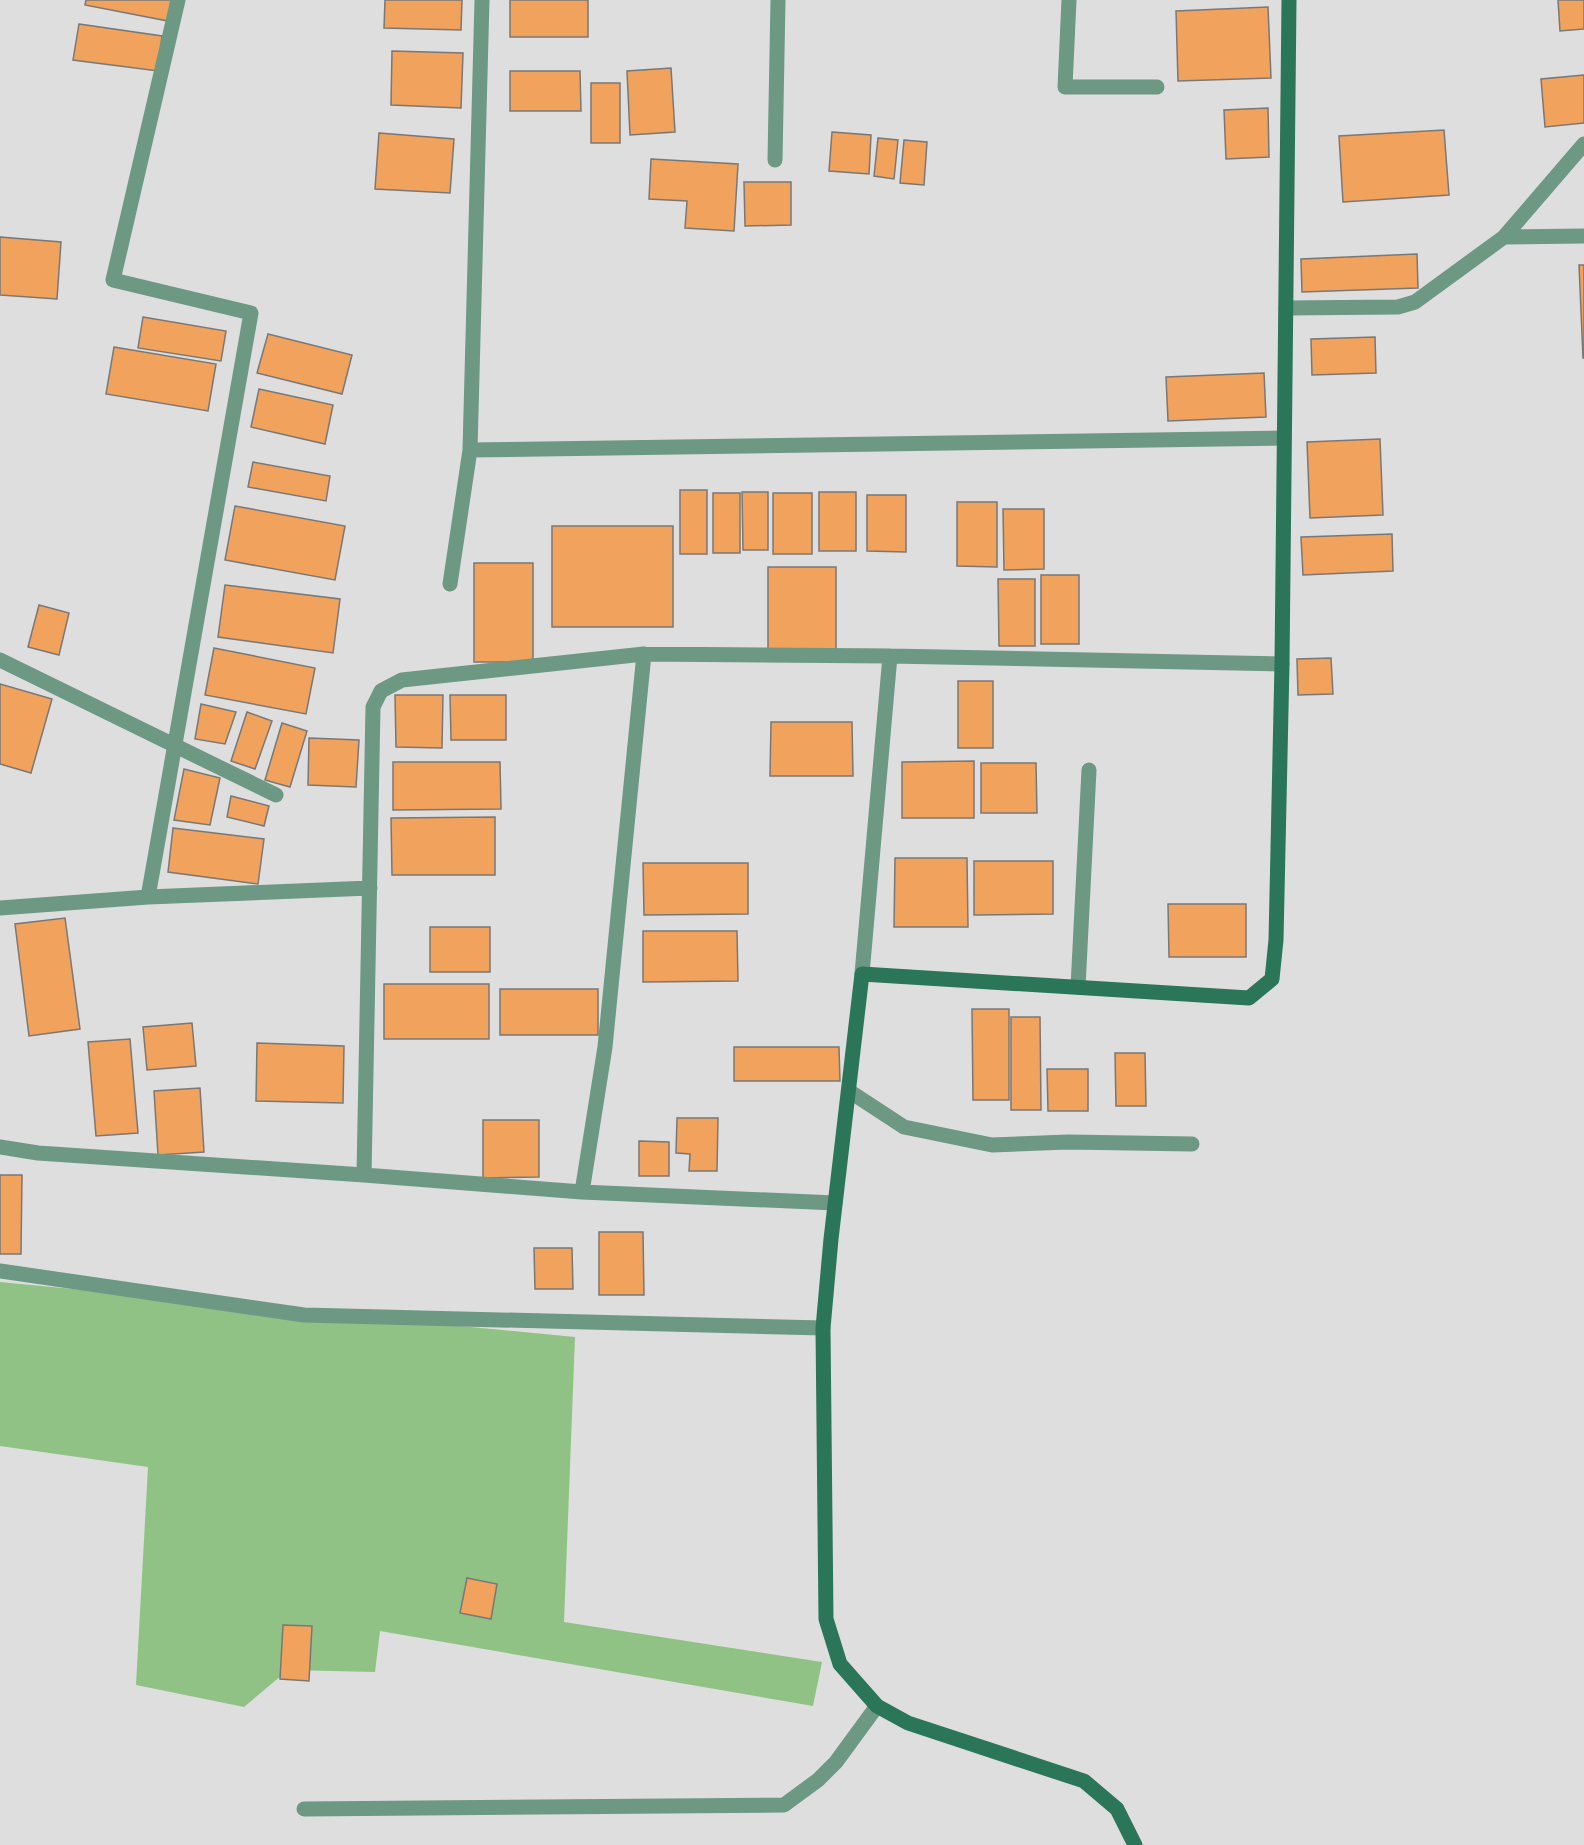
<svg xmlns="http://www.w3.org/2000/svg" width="1584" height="1845" font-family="Montserrat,sans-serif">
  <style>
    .green { fill: #90c285 }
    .building { fill: #f1a25c; stroke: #797877; stroke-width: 1.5 }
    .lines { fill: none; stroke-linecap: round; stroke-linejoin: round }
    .lane { stroke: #6c9884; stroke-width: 15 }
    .street { stroke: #6c9884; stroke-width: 15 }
    .secondary { stroke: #2b7559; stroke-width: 15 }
  </style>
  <rect width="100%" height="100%" fill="#dededf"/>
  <path class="green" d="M 0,1282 L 575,1337 L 564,1622 L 822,1662 L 813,1706 L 380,1631 L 375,1672 L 288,1670 L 244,1707 L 136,1685 L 148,1467 L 0,1446 Z"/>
  <path class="building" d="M 86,0 L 171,0 L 168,21 L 85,5 Z
    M 385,0 L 462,0 L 461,30 L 384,28 Z
    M 510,0 L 588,0 L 588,37 L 510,37 Z
    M 1558,0 L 1584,0 L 1584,29 L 1560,31 Z
    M 1268,7 L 1271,78 L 1178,81 L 1176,11 Z
    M 79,24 L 162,36 L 158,71 L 73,60 Z
    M 392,51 L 463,53 L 461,108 L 391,105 Z
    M 671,68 L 675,132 L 630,135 L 627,71 Z
    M 510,71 L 580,71 L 581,111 L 510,111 Z
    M 1584,75 L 1584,123 L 1545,127 L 1541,79 Z
    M 591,83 L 620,83 L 620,143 L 591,143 Z
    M 1268,108 L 1269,157 L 1226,159 L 1224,110 Z
    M 1444,130 L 1449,195 L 1343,202 L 1339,136 Z
    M 832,132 L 871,135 L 869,174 L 829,171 Z
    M 379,133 L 454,139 L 450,193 L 375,189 Z
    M 878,138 L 898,140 L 894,179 L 874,176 Z
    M 904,140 L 927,142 L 924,185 L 900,183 Z
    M 651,159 L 738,164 L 734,231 L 685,228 L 687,201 L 649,199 Z
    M 744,182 L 791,182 L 791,225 L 745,226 Z
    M 0,237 L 61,242 L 57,299 L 0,295 Z
    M 1417,254 L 1418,288 L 1302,292 L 1301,259 Z
    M 1579,265 L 1584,265 L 1584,358 L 1583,358 Z
    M 143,317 L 226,331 L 221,361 L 138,348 Z
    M 268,334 L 352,355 L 342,394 L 257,373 Z
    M 1375,337 L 1376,373 L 1312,375 L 1311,339 Z
    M 114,347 L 216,364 L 208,411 L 106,394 Z
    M 1264,373 L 1266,417 L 1168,421 L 1166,377 Z
    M 259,389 L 333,405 L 325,444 L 251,427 Z
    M 1380,439 L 1383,515 L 1310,518 L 1307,442 Z
    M 253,462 L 330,476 L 326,501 L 248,487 Z
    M 680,490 L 707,490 L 707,554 L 680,554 Z
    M 742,492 L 768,492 L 768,550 L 743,550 Z
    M 819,492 L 856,492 L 856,551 L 819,551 Z
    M 713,493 L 740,493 L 740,553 L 713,553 Z
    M 773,493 L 812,493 L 812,554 L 773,554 Z
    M 867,495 L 906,495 L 906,552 L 867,551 Z
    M 957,502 L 997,502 L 997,567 L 957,566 Z
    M 235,506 L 345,526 L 335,580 L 225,560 Z
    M 1003,509 L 1044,509 L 1044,569 L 1004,570 Z
    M 552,526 L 673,526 L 673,627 L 552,627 Z
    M 1392,534 L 1393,571 L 1303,575 L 1301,537 Z
    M 474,563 L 533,563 L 533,662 L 474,662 Z
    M 768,567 L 836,567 L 836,649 L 768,649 Z
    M 1041,575 L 1079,575 L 1079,644 L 1041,644 Z
    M 998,579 L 1035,579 L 1035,646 L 999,646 Z
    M 225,585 L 340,599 L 333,653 L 218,637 Z
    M 39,605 L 69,613 L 59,655 L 28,647 Z
    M 214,648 L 315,668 L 306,714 L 205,695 Z
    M 1331,658 L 1333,694 L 1298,695 L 1297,659 Z
    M 958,681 L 993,681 L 993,748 L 958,748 Z
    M 0,684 L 52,699 L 31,773 L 0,764 Z
    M 395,695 L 443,695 L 442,748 L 396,747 Z
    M 450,695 L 506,695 L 506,740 L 451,740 Z
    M 201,704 L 236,712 L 225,744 L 195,739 Z
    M 247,712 L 272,721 L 255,769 L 231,761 Z
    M 771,722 L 852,722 L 853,776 L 770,776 Z
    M 282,723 L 307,731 L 290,787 L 265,780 Z
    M 309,738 L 359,740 L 356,787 L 308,785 Z
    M 974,761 L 974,818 L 902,818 L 902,762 Z
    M 393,762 L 500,762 L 501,809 L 393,810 Z
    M 981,763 L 1036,763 L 1037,813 L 981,813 Z
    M 184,769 L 220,778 L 210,825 L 174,820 Z
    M 231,796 L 269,806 L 264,826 L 227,817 Z
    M 495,817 L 495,875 L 392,875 L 391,818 Z
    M 173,828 L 264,839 L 258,884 L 168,872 Z
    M 895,858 L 967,858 L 968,927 L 894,927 Z
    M 974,861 L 1053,861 L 1053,914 L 974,915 Z
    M 643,863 L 748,863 L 748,914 L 644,915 Z
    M 1168,904 L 1246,904 L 1246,957 L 1169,957 Z
    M 65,918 L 80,1029 L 29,1036 L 15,924 Z
    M 430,927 L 490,927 L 490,972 L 430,972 Z
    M 643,931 L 737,931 L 738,981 L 643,982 Z
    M 384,984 L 489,984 L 489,1039 L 384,1039 Z
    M 500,989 L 598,989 L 598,1035 L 500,1035 Z
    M 972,1009 L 1009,1009 L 1009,1100 L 973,1100 Z
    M 1011,1017 L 1040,1017 L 1041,1110 L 1011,1110 Z
    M 192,1023 L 196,1066 L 147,1070 L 143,1027 Z
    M 130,1039 L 138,1133 L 96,1136 L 88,1042 Z
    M 257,1043 L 344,1046 L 343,1103 L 256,1101 Z
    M 734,1047 L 839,1047 L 840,1081 L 734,1081 Z
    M 1115,1053 L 1145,1053 L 1146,1106 L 1116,1106 Z
    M 1047,1069 L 1088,1069 L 1088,1111 L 1048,1111 Z
    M 200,1088 L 204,1152 L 158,1155 L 154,1091 Z
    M 677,1118 L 718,1118 L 717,1171 L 689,1171 L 690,1154 L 676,1153 Z
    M 483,1120 L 539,1120 L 539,1177 L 483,1178 Z
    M 639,1141 L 669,1142 L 669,1176 L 639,1176 Z
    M 0,1175 L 22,1175 L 21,1254 L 0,1254 Z
    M 599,1232 L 643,1232 L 644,1295 L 599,1295 Z
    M 534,1248 L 572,1248 L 573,1289 L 535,1289 Z
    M 467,1578 L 497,1584 L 491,1619 L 460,1613 Z
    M 283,1625 L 312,1626 L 309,1681 L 280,1679 Z"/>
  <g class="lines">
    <path class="lane" d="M 304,1809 L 784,1805 L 818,1780 L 836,1762 L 877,1706"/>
    <path class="street" d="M 1069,0 L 1065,87 L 1157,87
      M 775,160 L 778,0
      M 1504,237 L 1584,236
      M 1286,308 L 1398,307 L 1415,302 L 1504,237 L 1584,144
      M 470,450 L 1284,438
      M 450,584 L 470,450 L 482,0
      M 0,660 L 276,795
      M 148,897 L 370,888
      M 0,908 L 148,897 L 251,313 L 113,280 L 178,0
      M 862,974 L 890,656
      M 1078,987 L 1089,770
      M 849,1091 L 904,1127 L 992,1145 L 1068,1142 L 1192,1144
      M 0,1147 L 38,1153 L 364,1175 L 373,707 L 381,691 L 402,680 L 644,654 L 890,656 L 1282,664
      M 364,1175 L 582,1192 L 605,1047 L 644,654
      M 582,1192 L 835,1203
      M 0,1271 L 304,1315 L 823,1328"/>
    <path class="secondary" d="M 1135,1845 L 1117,1809 L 1084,1781 L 908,1723 L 877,1706 L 840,1664 L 826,1619 L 823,1328 L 831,1239 L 862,974 L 1249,998 L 1272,979 L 1276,940 L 1282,664 L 1289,0"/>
  </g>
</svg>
